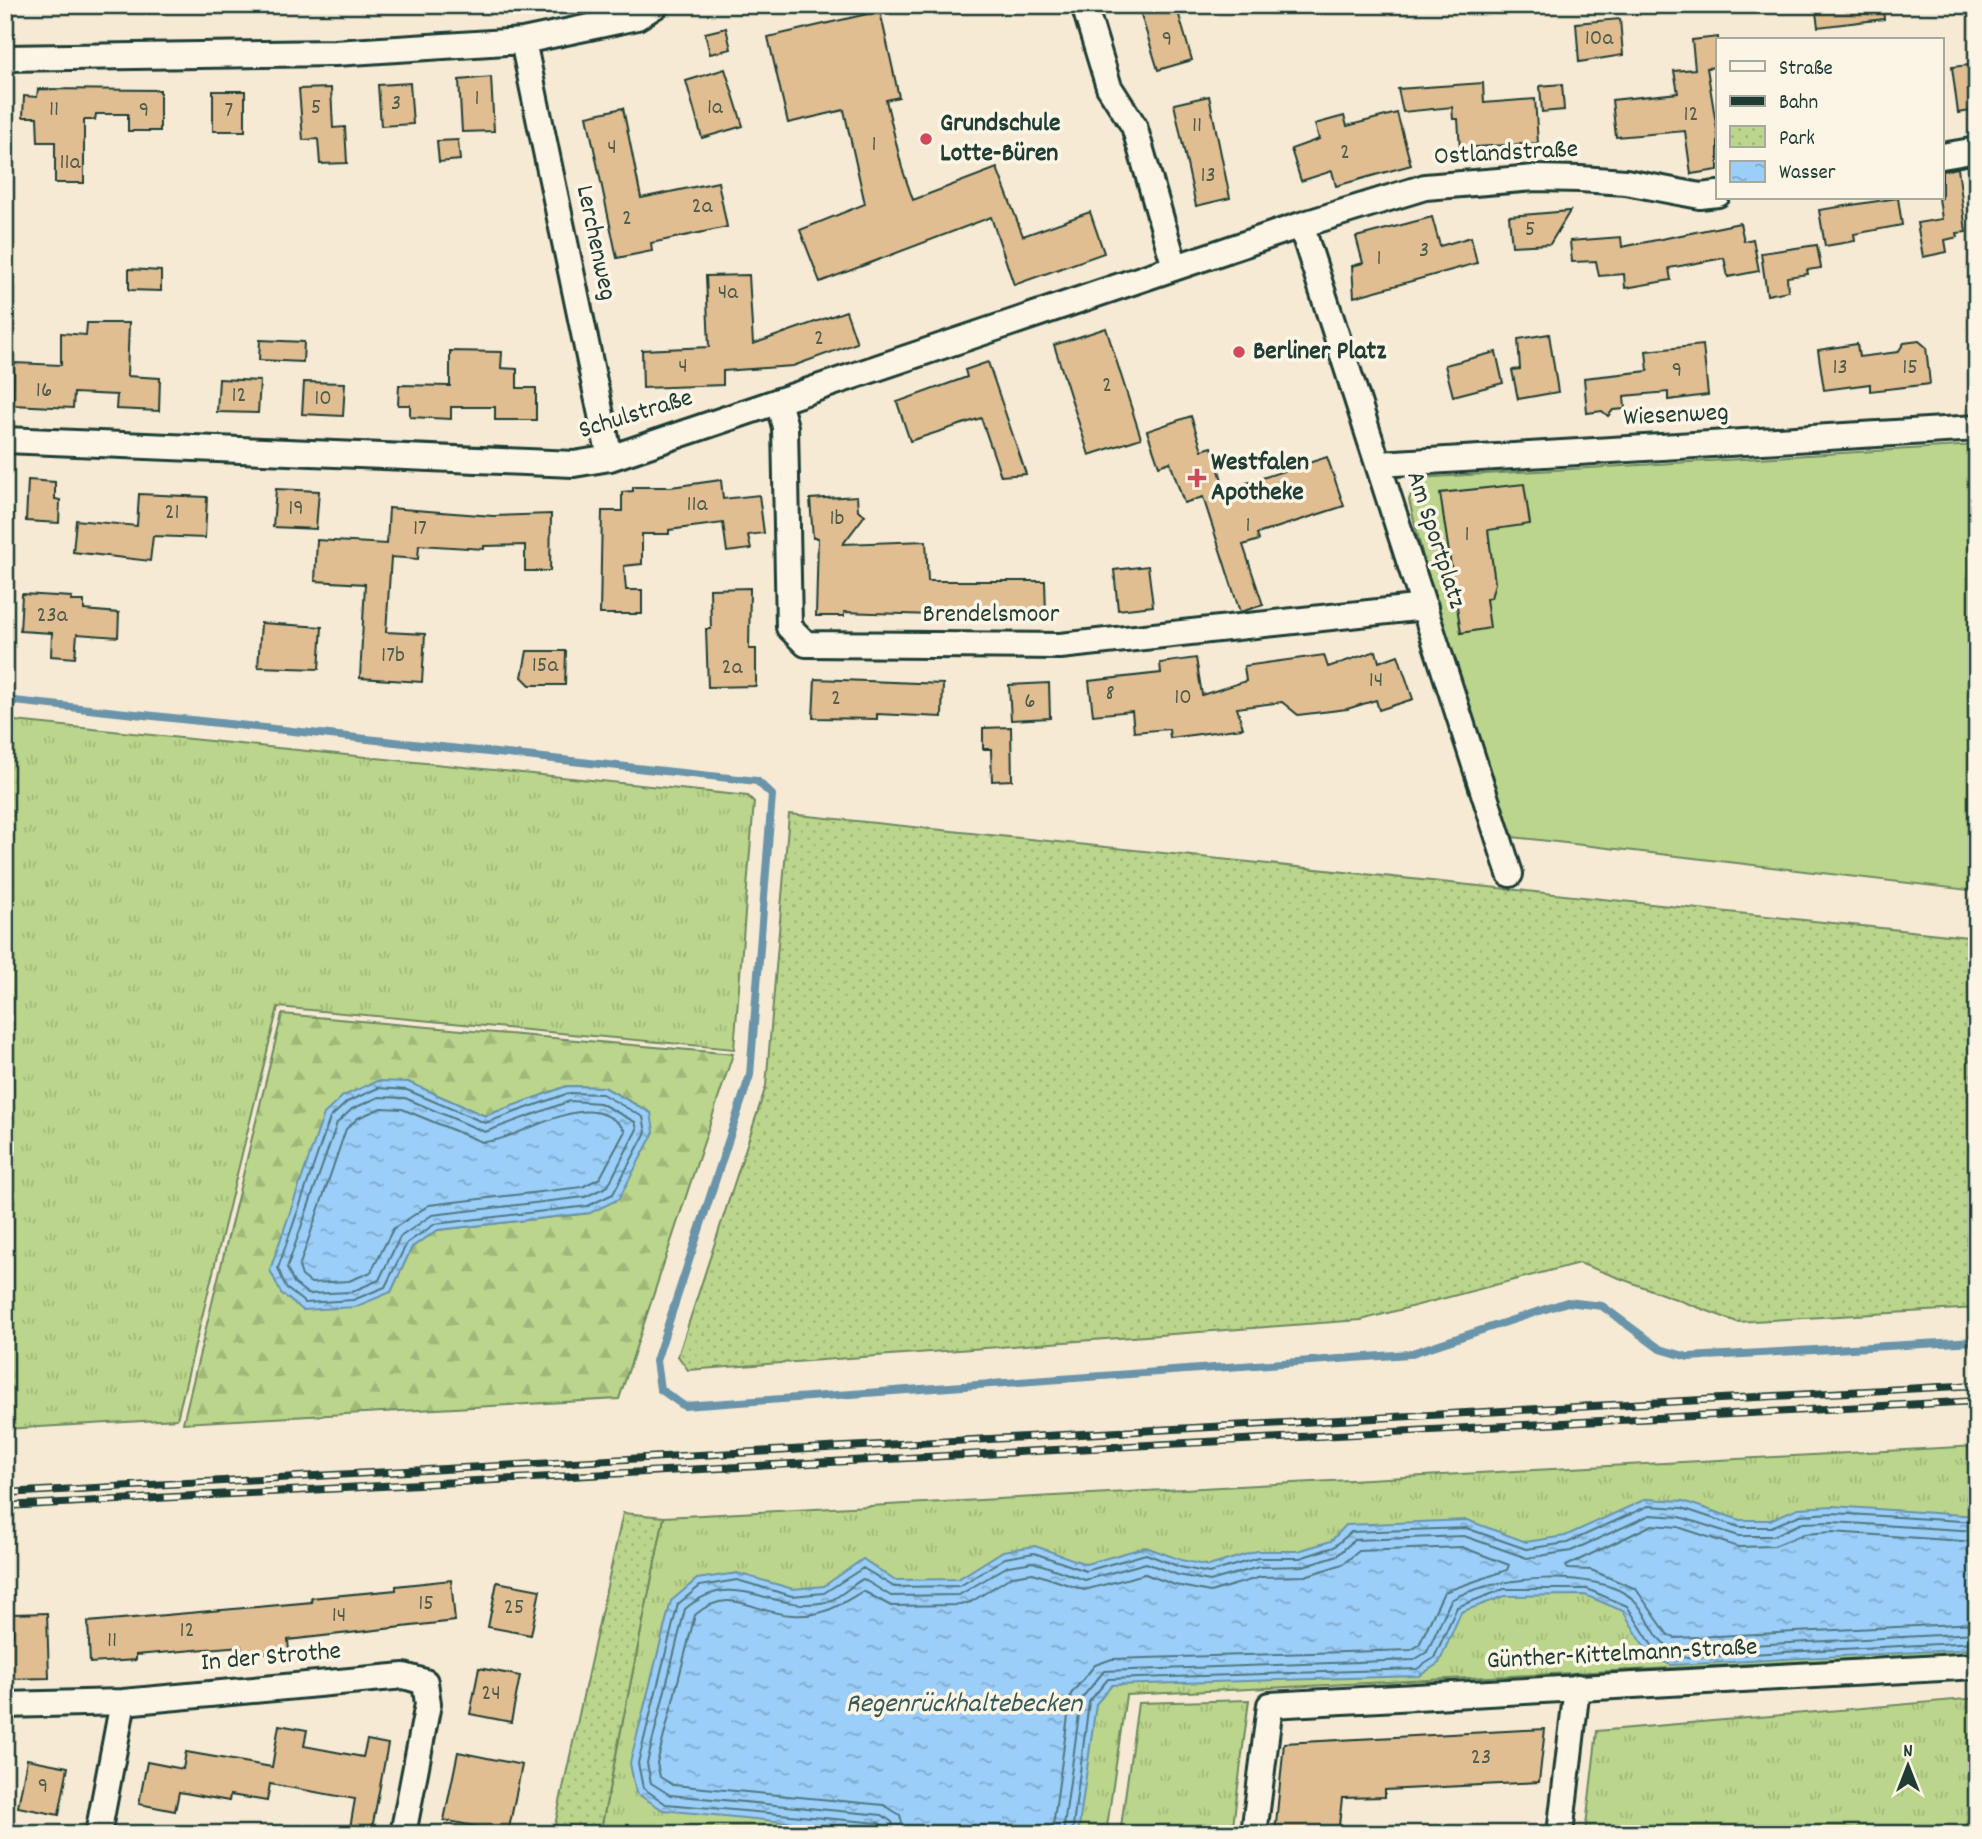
<svg xmlns="http://www.w3.org/2000/svg" width="1982" height="1839" font-family="Dekko,sans-serif">
  <style>
    .grass { fill: url(#grass-tufts); stroke: #6d8960; stroke-width: 2 }
    .forest { fill: url(#forest-firs); stroke: #6d8960; stroke-width: 2; fill-rule: evenodd }
    .park { fill: url(#park-dots); stroke: #6d8960; stroke-width: 2 }
    .pitch { fill: #bbd58c; stroke: #6d8960; stroke-width: 2 }
    .water { fill: url(#water-ripples); stroke: #6994aa; stroke-width: 2 }
    .lines { fill: none; stroke-linecap: round; stroke-linejoin: round }
    .shore { stroke: #517782; stroke-width: 2 }
    .stream { stroke: #6994aa; stroke-width: 8 }
    .building { fill: #e0be92; stroke: #1f3d34; stroke-width: 2 }
    .street-casing { stroke: #1f3d34; stroke-width: 30 }
    .street { stroke: #fcf5e5; stroke-width: 24 }
    .rail-casing { stroke: #1f3d34; stroke-width: 8 }
    .rail { stroke: #fcf5e5; stroke-width: 5; stroke-dasharray: 16; stroke-linecap: butt }
    .poi-dot { fill: #d1495b; stroke: #fcf5e5; stroke-width: 2.5 }
    .labels { text-anchor: middle; dominant-baseline: central; stroke-width: 7; stroke-linejoin: round; paint-order: stroke }
    .number-label { font-size: 23px; fill: #4f5d4c }
    .poi-label { font-size: 26px; font-weight: bold; fill: #1f3d34; stroke: #fcf5e5; text-anchor: start }
    .street-label { font-size: 26px; fill: #1f3d34; stroke: #fcf5e5 }
    .water-label { font-size: 28px; font-style: italic; fill: #385a5b; stroke: #fcf5e5 }
  </style>
  <defs>
    <pattern id="grass-tufts" width="24" height="20" patternUnits="userSpaceOnUse" patternTransform="scale(1.75)"><rect width="24" height="20" fill="#bbd58c"/><path d="M3 7l-1-3M5 7V3M7 7l1-3M15 17l-1-3M17 17v-4M19 17l1-3" fill="none" stroke="#a0b879"/></pattern>
    <pattern id="forest-firs" width="22" height="20" patternUnits="userSpaceOnUse" patternTransform="scale(1.75)"><rect width="22" height="20" fill="#bbd58c"/><path d="M5 1l3.5 6h-7zM16 11l3.5 6h-7z" fill="#a0b879"/></pattern>
    <pattern id="park-dots" width="8" height="8" patternUnits="userSpaceOnUse" patternTransform="scale(1.75)"><rect width="8" height="8" fill="#bbd58c"/><path d="M2 2h.1M6 6h.1" fill="none" stroke="#a0b879" stroke-width="1.8" stroke-linecap="round"/></pattern>
    <pattern id="water-ripples" width="26" height="14" patternUnits="userSpaceOnUse" patternTransform="scale(1.75)"><rect width="26" height="14" fill="#9bcef8"/><path d="M2 4q2-2 4 0t4 0M15 11q2-2 4 0t4 0" fill="none" stroke="#7ea8ca"/></pattern>
  </defs>
  <rect width="100%" height="100%" fill="#f6ead4"/>
  <filter id="ink" filterUnits="userSpaceOnUse"><feTurbulence type="fractalNoise" baseFrequency=".0143" numOctaves="2"/><feDisplacementMap in="SourceGraphic" scale="14" xChannelSelector="R" yChannelSelector="G"/><feConvolveMatrix kernelMatrix="1 2 1 2 8 2 1 2 1" color-interpolation-filters="sRGB"/></filter>
  <g filter="url(#ink)">
    <path class="grass" d="M 5,720 L 748,796 L 754,802 L 734,1049 L 278,1007 L 177,1419 L 5,1429 Z
      M 1977,1446 L 1977,1653 L 1126,1695 L 1106,1834 L 600,1834 L 664,1517 Z
      M 1977,1698 L 1977,1834 L 1585,1834 L 1597,1731 Z
      M 1249,1700 L 1232,1834 L 1120,1834 L 1138,1703 Z"/>
    <path class="forest" d="M 282,1014 L 733,1054 L 619,1399 L 183,1423 ZM 408,1082 L 485,1116 L 567,1086 L 604,1087 L 651,1113 L 590,1213 L 438,1230 L 412,1247 L 391,1292 Z"/>
    <path class="park" d="M 789,814 L 1977,938 L 1977,1308 L 1737,1322 L 1579,1263 L 1361,1320 L 688,1370 L 678,1356 L 766,1086 Z
      M 623,1513 L 664,1517 L 600,1834 L 553,1834 Z"/>
    <path class="pitch" d="M 1977,445 L 1977,891 L 1513,837 L 1434,601 L 1409,500 L 1417,478 Z"/>
    <path class="water" d="M 377,1081 L 408,1082 L 485,1116 L 567,1086 L 604,1087 L 651,1113 L 654,1132 L 619,1199 L 590,1213 L 438,1230 L 412,1247 L 391,1292 L 355,1307 L 303,1310 L 281,1293 L 270,1270 L 324,1114 L 343,1096 Z
      M 1646,1499 L 1683,1501 L 1740,1520 L 1770,1520 L 1798,1508 L 1833,1506 L 1977,1516 L 1977,1649 L 1671,1665 L 1650,1656 L 1623,1611 L 1585,1595 L 1505,1596 L 1461,1612 L 1439,1663 L 1419,1676 L 1112,1685 L 1096,1704 L 1078,1834 L 904,1834 L 663,1810 L 636,1793 L 630,1763 L 671,1601 L 697,1579 L 737,1573 L 793,1589 L 824,1586 L 863,1559 L 894,1580 L 958,1579 L 1003,1551 L 1035,1546 L 1086,1564 L 1146,1547 L 1181,1560 L 1209,1566 L 1257,1551 L 1298,1551 L 1331,1541 L 1346,1525 L 1467,1520 L 1526,1542 L 1565,1536 Z"/>
    <g class="lines">
      <path class="shore" d="M 378,1088 L 407,1090 L 485,1123 L 569,1093 L 602,1094 L 643,1117 L 646,1132 L 613,1194 L 588,1206 L 435,1224 L 407,1243 L 385,1287 L 353,1300 L 305,1303 L 286,1288 L 278,1268 L 330,1118 L 347,1102 Z
        M 379,1097 L 405,1098 L 485,1132 L 570,1101 L 600,1103 L 635,1122 L 637,1129 L 608,1186 L 585,1197 L 432,1215 L 400,1237 L 379,1280 L 351,1292 L 308,1294 L 294,1283 L 287,1268 L 337,1123 L 352,1109 Z
        M 381,1108 L 402,1109 L 482,1142 C 524,1141 589,1082 625,1131 L 600,1178 L 582,1187 L 429,1205 L 393,1229 L 371,1272 L 349,1281 L 311,1283 L 302,1276 L 299,1267 L 346,1129 L 358,1118 Z
        M 1977,1542 L 1832,1532 L 1804,1534 L 1774,1546 L 1738,1547 L 1678,1527 L 1652,1525 L 1566,1566 L 1568,1569 L 1591,1570 L 1636,1589 L 1668,1635 L 1676,1638 L 1977,1623
        M 886,1834 L 885,1827 L 879,1823 L 666,1804 L 643,1788 L 638,1763 L 678,1604 L 700,1586 L 737,1580 L 792,1596 L 824,1593 L 863,1568 L 894,1587 L 960,1586 L 1005,1558 L 1034,1553 L 1086,1571 L 1146,1554 L 1180,1567 L 1209,1573 L 1258,1558 L 1300,1558 L 1334,1547 L 1351,1532 L 1466,1528 L 1526,1549 L 1567,1543 L 1648,1506 L 1682,1508 L 1739,1527 L 1771,1527 L 1800,1515 L 1833,1513 L 1977,1522
        M 895,1834 L 892,1822 L 882,1815 L 670,1795 L 651,1783 L 647,1763 L 685,1609 C 736,1566 769,1614 826,1602 C 839,1599 851,1585 863,1579 L 891,1596 L 959,1595 L 1008,1566 L 1034,1562 L 1085,1580 L 1146,1563 L 1178,1575 L 1210,1581 L 1259,1567 L 1303,1566 L 1338,1555 L 1354,1540 L 1464,1536 L 1527,1558 L 1571,1551 L 1650,1515 L 1680,1517 L 1739,1536 L 1773,1536 L 1802,1523 L 1832,1522 L 1977,1531
        M 905,1834 L 900,1815 L 884,1805 L 673,1785 L 660,1777 L 657,1763 L 695,1615 C 731,1584 754,1614 792,1615 C 824,1617 837,1606 863,1591 L 891,1606 L 960,1605 L 971,1602 L 1012,1576 L 1033,1573 L 1084,1590 L 1145,1574 L 1175,1585 L 1210,1592 L 1261,1577 L 1305,1576 L 1343,1564 L 1359,1551 L 1462,1547 L 1509,1565 L 1507,1570 L 1444,1592 L 1419,1645 L 1411,1650 L 1112,1659 L 1095,1665 L 1071,1694 L 1052,1834
        M 1063,1834 L 1081,1699 L 1104,1671 L 1414,1660 L 1427,1652 L 1451,1600 C 1490,1576 1598,1567 1634,1600 C 1650,1615 1651,1640 1674,1649 L 1977,1633
        M 1072,1834 L 1089,1702 L 1108,1679 L 1417,1669 L 1434,1658 L 1457,1607 L 1504,1589 L 1587,1589 L 1627,1606 L 1655,1650 L 1672,1658 L 1977,1642"/>
      <path class="stream" d="M 5,700 L 757,781 L 772,795 L 750,1075 L 656,1361 L 660,1389 L 684,1406 L 1409,1354 L 1567,1302 L 1602,1306 L 1660,1349 L 1688,1357 L 1977,1341"/>
    </g>
    <path class="building" d="M 1138,5 L 1176,5 L 1192,60 L 1158,70 Z
      M 1815,5 L 1883,5 L 1884,19 L 1818,27 Z
      M 880,11 L 899,97 L 886,100 L 902,168 L 913,200 L 997,168 L 1023,236 L 1090,212 L 1104,253 L 1014,285 L 991,217 L 820,282 L 800,230 L 865,204 L 844,110 L 788,123 L 768,37 Z
      M 1620,19 L 1623,55 L 1579,62 L 1576,23 Z
      M 726,28 L 731,49 L 710,54 L 705,33 Z
      M 1718,37 L 1718,67 L 1707,68 L 1718,136 L 1718,170 L 1691,174 L 1685,131 L 1616,137 L 1612,100 L 1678,93 L 1674,71 L 1695,69 L 1692,40 Z
      M 1977,64 L 1977,110 L 1958,113 L 1952,67 Z
      M 725,69 L 743,126 L 702,138 L 686,81 Z
      M 491,77 L 494,131 L 462,132 L 459,80 Z
      M 410,83 L 413,124 L 381,126 L 378,85 Z
      M 1483,83 L 1484,103 L 1535,99 L 1538,143 L 1460,148 L 1458,119 L 1453,119 L 1452,107 L 1403,112 L 1398,89 Z
      M 1562,84 L 1564,110 L 1542,112 L 1540,86 Z
      M 331,88 L 333,128 L 345,127 L 347,163 L 320,164 L 318,139 L 303,140 L 299,89 Z
      M 38,89 L 160,90 L 160,131 L 128,131 L 128,114 L 96,114 L 95,120 L 84,120 L 84,183 L 55,183 L 55,142 L 38,142 L 37,117 L 23,117 L 24,96 L 37,97 Z
      M 213,91 L 245,91 L 245,131 L 213,131 Z
      M 1209,96 L 1230,198 L 1196,206 L 1174,104 Z
      M 623,108 L 641,198 L 718,182 L 727,227 L 651,243 L 652,251 L 617,258 L 587,116 Z
      M 1397,113 L 1411,165 L 1336,186 L 1332,171 L 1301,181 L 1291,149 L 1319,139 L 1315,124 L 1344,116 L 1347,126 Z
      M 458,140 L 460,160 L 439,162 L 437,141 Z
      M 1958,168 L 1966,232 L 1957,233 L 1958,237 L 1945,240 L 1947,252 L 1923,257 L 1917,223 L 1942,219 L 1939,198 L 1942,198 L 1942,171 Z
      M 1898,198 L 1902,225 L 1854,234 L 1855,241 L 1825,246 L 1819,210 Z
      M 1570,211 L 1550,244 L 1512,246 L 1509,216 Z
      M 1432,217 L 1440,246 L 1471,237 L 1477,263 L 1354,297 L 1352,266 L 1363,263 L 1356,237 Z
      M 1740,223 L 1744,241 L 1753,239 L 1759,271 L 1728,277 L 1724,258 L 1669,268 L 1671,280 L 1625,288 L 1624,274 L 1599,276 L 1596,261 L 1572,262 L 1570,241 L 1621,237 L 1622,247 Z
      M 1817,245 L 1821,268 L 1807,270 L 1808,274 L 1787,277 L 1788,291 L 1767,295 L 1761,253 Z
      M 129,269 L 161,271 L 161,291 L 129,290 Z
      M 749,275 L 753,344 L 846,311 L 857,343 L 793,366 L 723,371 L 723,385 L 643,388 L 642,350 L 709,347 L 706,276 Z
      M 87,323 L 129,323 L 127,376 L 160,378 L 159,411 L 116,409 L 117,395 L 74,393 L 73,408 L 13,405 L 14,363 L 61,365 L 61,333 L 86,335 Z
      M 1106,328 L 1141,438 L 1089,455 L 1054,345 Z
      M 1549,334 L 1558,392 L 1518,399 L 1512,370 L 1520,369 L 1518,339 Z
      M 260,340 L 304,342 L 303,362 L 259,360 Z
      M 1919,341 L 1926,347 L 1930,384 L 1870,391 L 1870,384 L 1824,390 L 1818,350 L 1857,344 L 1859,357 L 1898,352 L 1904,343 Z
      M 1703,345 L 1708,395 L 1668,400 L 1668,392 L 1624,396 L 1625,409 L 1613,410 L 1608,416 L 1602,411 L 1587,413 L 1584,378 L 1648,371 L 1646,351 Z
      M 450,351 L 502,352 L 501,368 L 517,369 L 517,388 L 536,388 L 536,420 L 495,420 L 495,407 L 451,407 L 451,419 L 410,417 L 410,405 L 398,405 L 399,385 L 450,386 Z
      M 1496,352 L 1503,383 L 1453,396 L 1445,365 Z
      M 988,362 L 1026,474 L 1001,476 L 981,418 L 910,441 L 897,402 L 967,377 L 965,370 Z
      M 219,379 L 260,381 L 258,413 L 217,412 Z
      M 304,382 L 345,383 L 343,416 L 302,414 Z
      M 1191,416 L 1202,450 L 1212,447 L 1225,490 L 1327,457 L 1344,506 L 1257,534 L 1259,540 L 1243,545 L 1263,605 L 1240,612 L 1203,497 L 1184,503 L 1170,462 L 1159,466 L 1147,431 Z
      M 28,480 L 55,482 L 55,499 L 60,500 L 59,523 L 26,521 Z
      M 721,480 L 723,499 L 759,495 L 764,533 L 748,535 L 751,549 L 727,552 L 723,523 L 669,530 L 669,534 L 642,534 L 642,564 L 624,566 L 626,590 L 642,590 L 642,614 L 600,614 L 602,511 L 622,511 L 622,492 L 633,491 L 633,487 L 671,487 Z
      M 1524,484 L 1530,524 L 1488,530 L 1495,583 L 1491,598 L 1486,599 L 1490,628 L 1461,633 L 1440,493 Z
      M 276,489 L 319,491 L 316,529 L 273,527 Z
      M 139,494 L 207,497 L 205,538 L 153,536 L 150,561 L 73,552 L 76,520 L 137,526 Z
      M 857,496 L 858,510 L 865,515 L 843,544 L 926,541 L 928,581 L 1045,581 L 1046,614 L 991,617 L 844,612 L 844,616 L 816,616 L 818,538 L 813,538 L 810,499 Z
      M 389,508 L 493,516 L 551,514 L 550,571 L 525,571 L 525,545 L 484,546 L 484,549 L 419,545 L 418,559 L 391,557 L 386,632 L 425,634 L 422,682 L 360,678 L 365,584 L 315,581 L 317,540 L 387,544 Z
      M 1148,566 L 1153,606 L 1118,610 L 1114,570 Z
      M 750,588 L 749,649 L 756,649 L 756,686 L 708,687 L 706,629 L 711,629 L 710,589 Z
      M 22,594 L 72,597 L 71,601 L 84,601 L 84,610 L 119,613 L 118,637 L 77,634 L 75,658 L 51,656 L 52,633 L 20,631 Z
      M 261,623 L 322,627 L 319,669 L 258,667 Z
      M 527,651 L 566,651 L 565,685 L 530,685 L 522,677 Z
      M 1376,651 L 1379,662 L 1398,655 L 1413,699 L 1379,710 L 1376,700 L 1347,709 L 1298,715 L 1282,702 L 1237,708 L 1243,728 L 1170,738 L 1169,729 L 1134,732 L 1132,711 L 1093,715 L 1089,681 L 1161,673 L 1160,663 L 1196,658 L 1202,695 L 1246,681 L 1244,666 L 1324,655 L 1328,667 Z
      M 815,679 L 943,684 L 942,717 L 877,714 L 877,719 L 813,718 Z
      M 1049,683 L 1050,718 L 1011,720 L 1009,685 Z
      M 1011,727 L 1012,780 L 992,781 L 991,749 L 983,749 L 983,728 Z
      M 451,1580 L 455,1621 L 288,1640 L 289,1651 L 242,1654 L 241,1646 L 136,1655 L 136,1660 L 90,1663 L 88,1622 L 312,1602 L 311,1598 L 396,1590 L 396,1586 Z
      M 497,1582 L 540,1590 L 531,1635 L 488,1627 Z
      M 47,1613 L 49,1678 L 5,1679 L 5,1636 L 13,1636 L 12,1614 Z
      M 479,1668 L 520,1676 L 511,1722 L 470,1714 Z
      M 279,1725 L 307,1730 L 304,1746 L 363,1757 L 367,1740 L 388,1744 L 371,1834 L 349,1834 L 355,1799 L 270,1784 L 267,1801 L 230,1795 L 229,1801 L 179,1792 L 175,1811 L 139,1804 L 147,1762 L 183,1769 L 186,1752 L 272,1767 Z
      M 1545,1729 L 1539,1782 L 1385,1790 L 1385,1797 L 1342,1798 L 1338,1834 L 1275,1834 L 1284,1743 Z
      M 458,1752 L 522,1765 L 508,1833 L 444,1820 Z
      M 27,1759 L 68,1767 L 59,1815 L 18,1807 Z"/>
    <g class="lines">
      <g class="street-casing">
        <path id="street" d="M 1084,5 L 1109,87 L 1134,126 L 1175,267
          M 523,41 L 610,458
          M 5,58 L 335,53 L 523,41 L 637,17 L 656,5
          M 1942,156 L 1977,150
          M 1301,225 L 1510,874
          M 778,401 L 785,427 L 789,627 L 806,644 L 1060,646 L 1425,607
          M 5,440 L 574,464 L 610,458 L 1301,225 L 1425,187 L 1535,178 L 1580,179 L 1626,182 L 1700,196 L 1718,194
          M 1379,464 L 1977,428
          M 5,1705 L 123,1702 L 404,1676 L 425,1682 L 428,1704 L 403,1834
          M 98,1834 L 123,1702
          M 1254,1834 L 1270,1705 L 1977,1666
          M 1560,1834 L 1577,1687"/>
      </g>
      <use href="#street" class="street"/>
      <g class="rail-casing">
        <path id="rail" d="M 5,1493 L 1977,1385
          M 5,1506 L 1977,1401"/>
      </g>
      <use href="#rail" class="rail"/>
    </g>
  </g>
  <g class="poi-dot">
    <circle cx="926" cy="139" r="7"/>
    <circle cx="1239" cy="352" r="7"/>
    <path d="M1193.5 467.5h7v7h7v7h-7v7h-7v-7h-7v-7h7z"/>
  </g>
  <g class="labels">
    <g class="number-label">
      <text x="1599" y="39">10a</text>
      <text x="1167" y="40">9</text>
      <text x="477" y="99">1</text>
      <text x="396" y="104">3</text>
      <text x="316" y="108">5</text>
      <text x="715" y="108">1a</text>
      <text x="54" y="110">11</text>
      <text x="144" y="111">9</text>
      <text x="229" y="111">7</text>
      <text x="1691" y="115">12</text>
      <text x="1197" y="126">11</text>
      <text x="874" y="145">1</text>
      <text x="612" y="148">4</text>
      <text x="1345" y="153">2</text>
      <text x="70" y="163">11a</text>
      <text x="1208" y="176">13</text>
      <text x="702" y="207">2a</text>
      <text x="627" y="219">2</text>
      <text x="1530" y="230">5</text>
      <text x="1424" y="251">3</text>
      <text x="1379" y="259">1</text>
      <text x="728" y="293">4a</text>
      <text x="819" y="339">2</text>
      <text x="683" y="367">4</text>
      <text x="1840" y="368">13</text>
      <text x="1910" y="368">15</text>
      <text x="1677" y="371">9</text>
      <text x="1107" y="386">2</text>
      <text x="44" y="391">16</text>
      <text x="239" y="396">12</text>
      <text x="323" y="399">10</text>
      <text x="697" y="505">11a</text>
      <text x="296" y="509">19</text>
      <text x="172" y="513">21</text>
      <text x="837" y="519">1b</text>
      <text x="1248" y="526">1</text>
      <text x="420" y="529">17</text>
      <text x="1467" y="535">1</text>
      <text x="52" y="616">23a</text>
      <text x="393" y="656">17b</text>
      <text x="545" y="666">15a</text>
      <text x="732" y="668">2a</text>
      <text x="1376" y="681">14</text>
      <text x="1110" y="694">8</text>
      <text x="1183" y="698">10</text>
      <text x="836" y="699">2</text>
      <text x="1030" y="702">6</text>
      <text x="426" y="1604">15</text>
      <text x="514" y="1608">25</text>
      <text x="339" y="1616">14</text>
      <text x="187" y="1631">12</text>
      <text x="112" y="1641">11</text>
      <text x="491" y="1694">24</text>
      <text x="1481" y="1758">23</text>
      <text x="43" y="1787">9</text>
    </g>
    <g class="poi-label">
      <text x="940" y="124">Grundschule<tspan x="940" dy="30">Lotte-Büren</tspan></text>
      <text x="1253" y="352">Berliner Platz</text>
      <text x="1211" y="463">Westfalen<tspan x="1211" dy="30">Apotheke</tspan></text>
    </g>
    <g class="street-label">
      <text transform="translate(1506 154) rotate(-3)">Ostlandstraße</text>
      <text transform="translate(595 243) rotate(78)">Lerchenweg</text>
      <text transform="translate(636 415) rotate(-17)">Schulstraße</text>
      <text transform="translate(1676 416) rotate(-3)">Wiesenweg</text>
      <text transform="translate(1435 540) rotate(72)">Am Sportplatz</text>
      <text x="991" y="615">Brendelsmoor</text>
      <text transform="translate(1622 1655) rotate(-3)">Günther-Kittelmann-Straße</text>
      <text transform="translate(271 1658) rotate(-5)">In der Strothe</text>
    </g>
    <g class="water-label">
      <text x="964" y="1706">Regenrückhaltebecken</text>
    </g>
  </g>
  <rect width="1982" height="1839" fill="none" stroke="#fcf5e5" stroke-width="28"/>
  <rect x="14" y="14" width="1954" height="1811" fill="none" stroke="#1f3d34" stroke-width="2.5" filter="url(#ink)"/>
  <rect x="1716" y="38" width="228" height="161" fill="#fcf5e5" stroke="#a4ab9e" stroke-width="2"/>
  <rect x="1730" y="61" width="35" height="10" fill="#fcf5e5" stroke="#a4ab9e" stroke-width="2"/>
  <text x="1779" y="74" font-size="21" fill="#1f3d34">Straße</text>
  <rect x="1730" y="96" width="35" height="10" fill="#1f3d34" stroke="#a4ab9e" stroke-width="2"/>
  <text x="1779" y="108" font-size="21" fill="#1f3d34">Bahn</text>
  <rect x="1730" y="126" width="35" height="21" fill="url(#park-dots)" stroke="#a4ab9e" stroke-width="2"/>
  <text x="1779" y="144" font-size="21" fill="#1f3d34">Park</text>
  <rect x="1730" y="161" width="35" height="21" fill="url(#water-ripples)" stroke="#a4ab9e" stroke-width="2"/>
  <text x="1779" y="178" font-size="21" fill="#1f3d34">Wasser</text>
  <g transform="translate(1908 1766)" stroke="#fcf5e5" stroke-width="5" paint-order="stroke">
  <path d="M0-5L12 26L0 18L-12 26Z" fill="#1f3d34"/>
  <text y="-10" font-size="19" font-weight="bold" text-anchor="middle" fill="#1f3d34">N</text>
  </g>
</svg>
